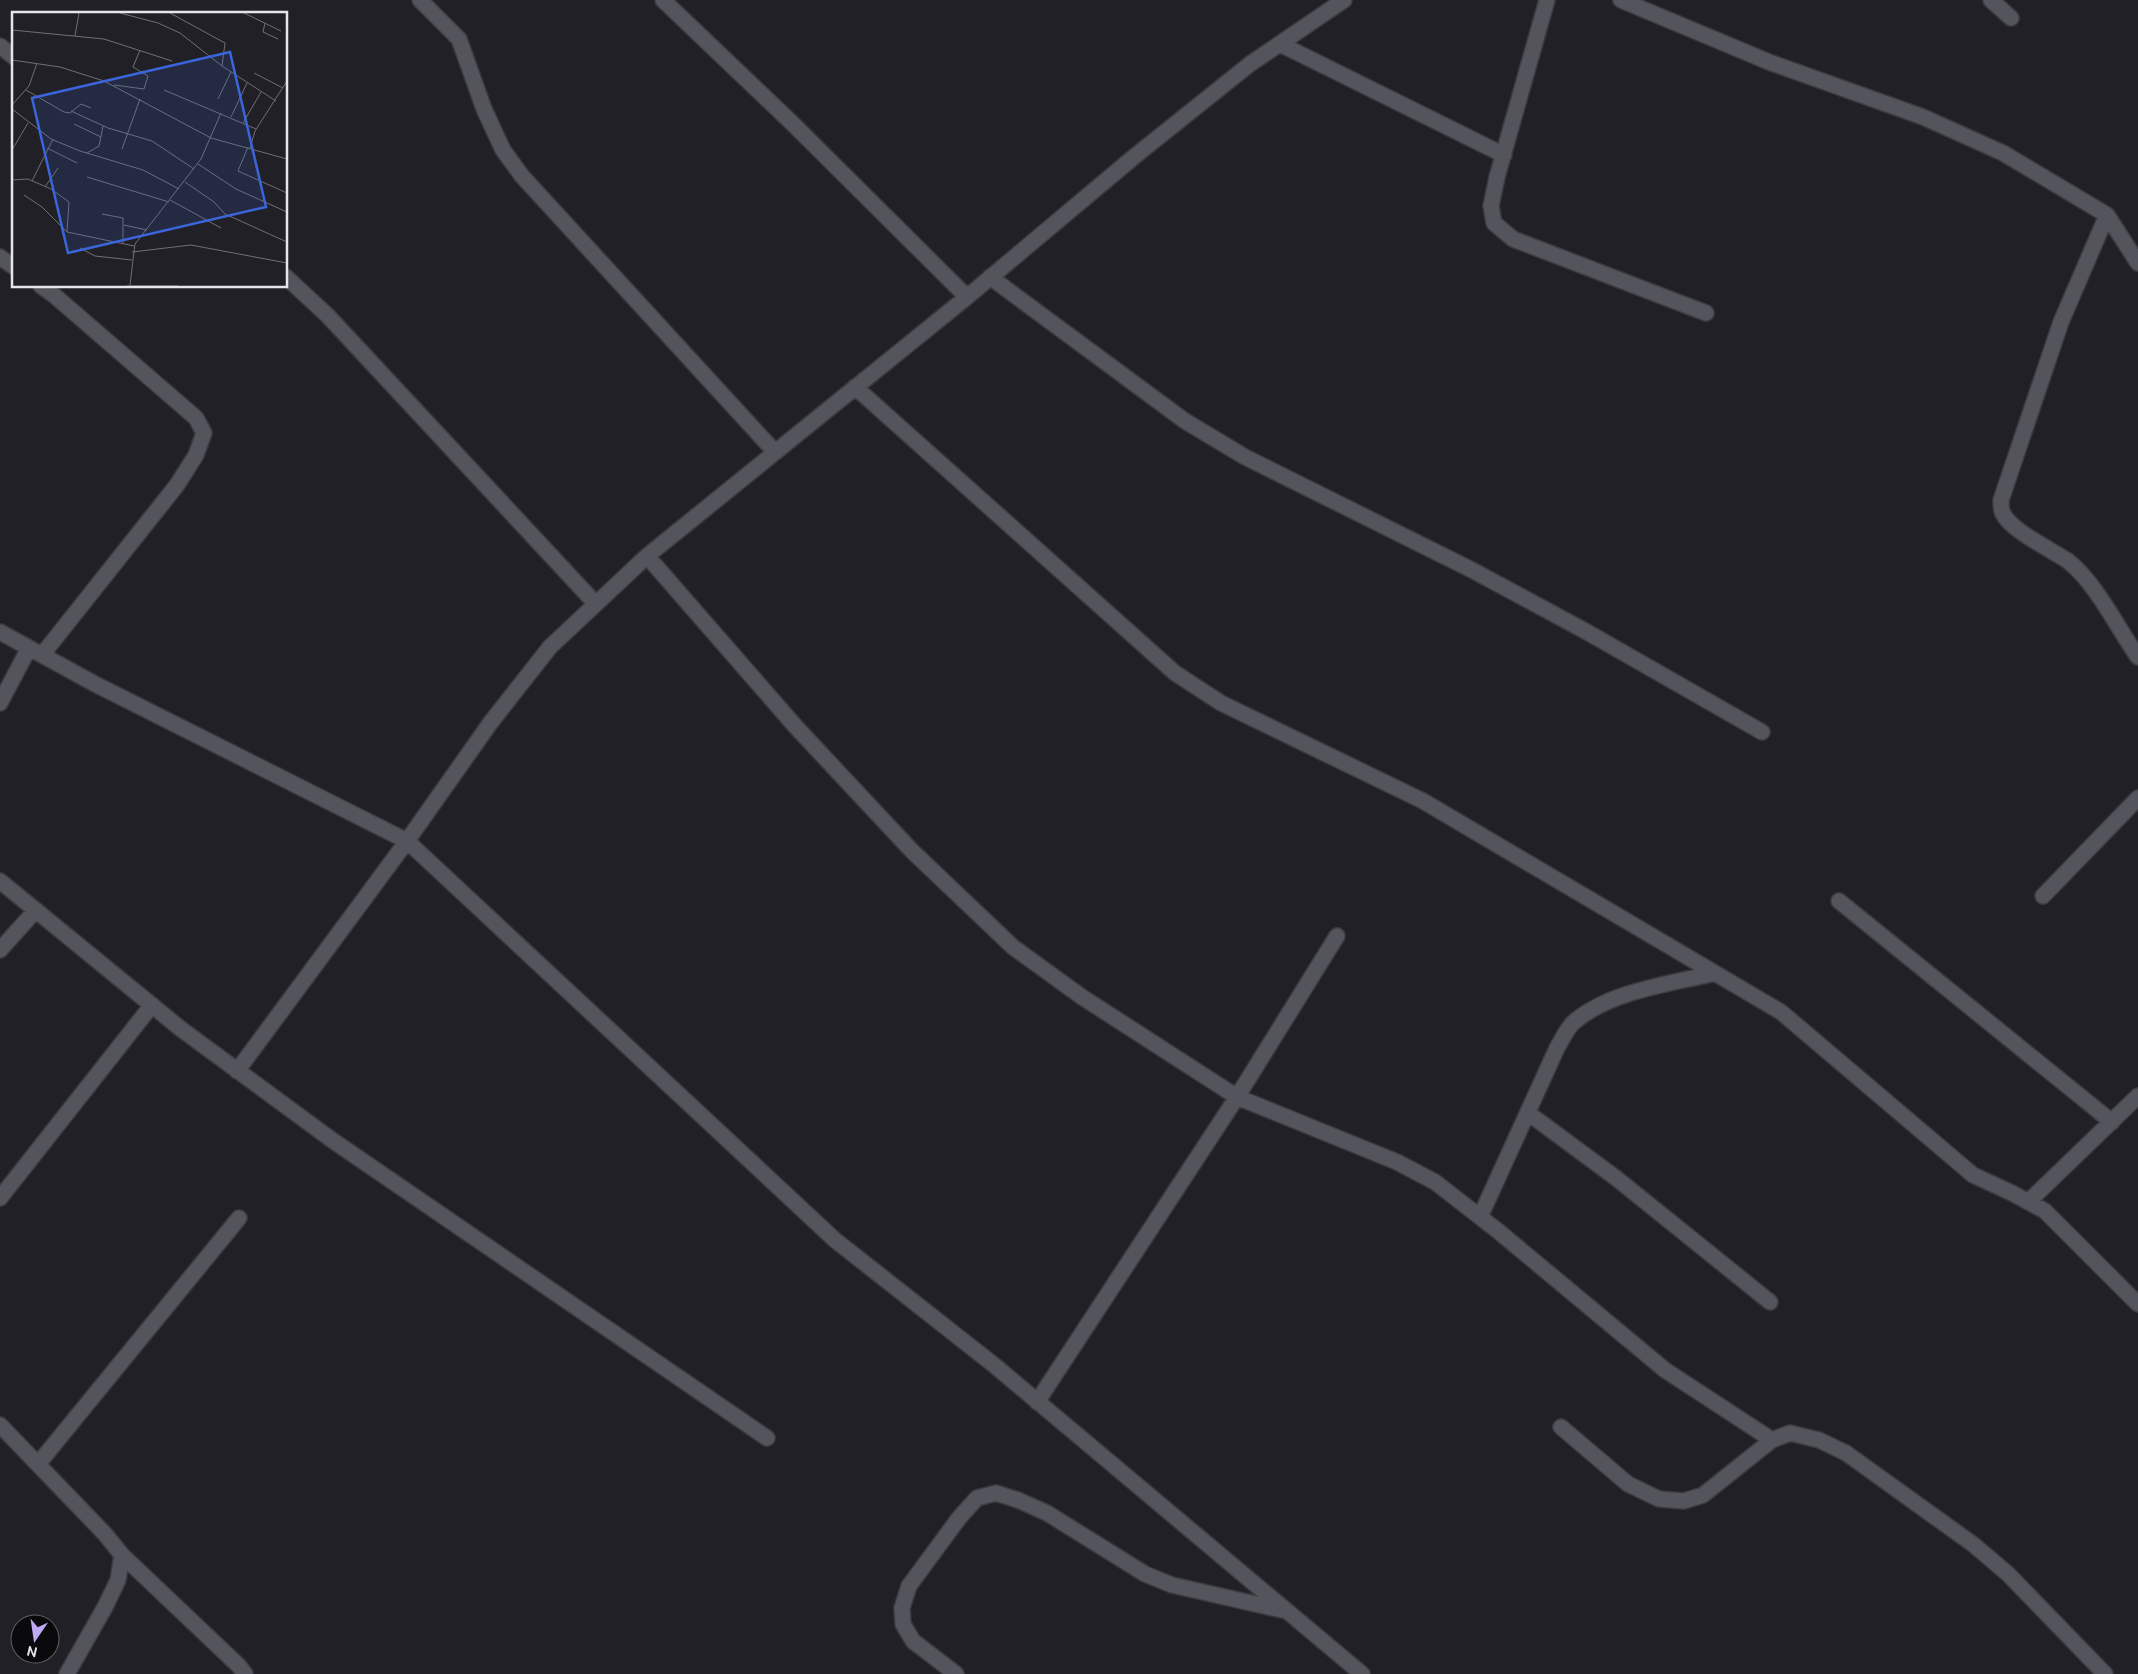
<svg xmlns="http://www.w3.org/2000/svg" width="2138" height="1674" font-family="Ubuntu,sans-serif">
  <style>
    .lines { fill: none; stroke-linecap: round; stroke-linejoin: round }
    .minor-casing { stroke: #3a3a3f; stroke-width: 18 }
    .minor { stroke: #54545c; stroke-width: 15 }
    .inset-road { fill: none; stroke: #6f6f74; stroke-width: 1 }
    .view { fill: #3b65db; fill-opacity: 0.15; stroke: #3b65db; stroke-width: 2.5 }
    .inset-edge { fill: none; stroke: #e5e5ea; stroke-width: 2.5 }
  </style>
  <rect width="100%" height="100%" fill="#202026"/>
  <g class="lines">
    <g class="minor-casing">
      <path id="minor" d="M 420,0 L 459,39 L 484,109 L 503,150 L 522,176 L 775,452
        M 663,0 L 792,123 L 967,297
        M 1547,0 L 1497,177 L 1491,206 L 1494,223 L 1513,239 L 1706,313
        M 1621,0 L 1769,62 L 1923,117 L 2003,153 L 2107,215 L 2138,263
        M 1991,0 L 2011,18
        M 1280,44 L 1504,155
        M 0,46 L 14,57
        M 2107,215 L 2061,322 L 2001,500 C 2001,503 2001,508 2002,511 C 2007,529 2052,550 2068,561 C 2096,583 2117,627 2138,657
        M 0,257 L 14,267
        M 286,277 L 328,316 L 596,604
        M 990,277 L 1185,421 L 1245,457 L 1472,570 L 1587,632 L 1762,732
        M 41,286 L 55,296 L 196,418 L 204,433 L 196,455 L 177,485 L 42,655
        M 855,387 L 1175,673 L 1221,703 L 1423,801 L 1781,1012 L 1973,1175 L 2012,1193 L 2045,1211 L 2138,1304
        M 647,556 L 796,727 L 912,851 L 1013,947 L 1082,997 L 1237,1097 L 1397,1162 L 1435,1182 L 1498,1231 L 1665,1370 L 1772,1440
        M 0,632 L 95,684 L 407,841 L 835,1240 L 994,1365 L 1362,1674
        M 0,703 L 29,648
        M 0,881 L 181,1029 L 332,1140 L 767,1438
        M 2043,896 L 2138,798
        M 1839,901 L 2112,1122
        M 0,950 L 36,910
        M 237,1071 L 407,841 L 491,722 L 550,647 L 647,556 L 967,297 L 1135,156 L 1250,64 L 1344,0
        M 1528,1113 L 1616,1178 L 1770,1302
        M 0,1198 L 152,1005
        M 2028,1202 L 2138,1096
        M 1480,1217 L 1557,1048 C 1562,1040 1567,1028 1574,1022 C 1610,991 1670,984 1715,973
        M 1037,1402 L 1237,1097 L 1337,936
        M 0,1425 L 105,1534 L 122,1555 L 118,1580 L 105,1607 L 67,1674
        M 1561,1427 L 1628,1484 L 1659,1499 L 1684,1501 L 1703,1495 L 1772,1440 L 1790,1433 L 1819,1440 L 1846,1453 L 1974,1545 L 2008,1574 L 2105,1674
        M 38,1464 L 239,1218
        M 122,1555 L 239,1666 L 245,1674
        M 956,1674 L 913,1641 L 903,1624 L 902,1608 L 909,1586 L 959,1518 L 977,1498 L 996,1493 L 1018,1500 L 1047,1513 L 1145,1574 L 1172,1585 L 1282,1610"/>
    </g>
    <use href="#minor" class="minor"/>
  </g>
  <g transform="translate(12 12)">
    <rect width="275" height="275" fill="#202026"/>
    <path class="inset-road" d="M 108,1 L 146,11 L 168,21 L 210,54M 158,1 L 213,31 L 210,54 L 264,89M 232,1 L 269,19M 253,11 L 251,20 L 266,27M 0,18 L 92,27 L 160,49M 63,24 L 67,1M 0,48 L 48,55 L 92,69 L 199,126 L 275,147M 242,61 L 271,76M 102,73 L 132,77 L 136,64 L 121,55 L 128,38M 14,78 L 52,100 L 58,101 L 69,92 L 79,96M 152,78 L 244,117M 206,87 L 219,60M 0,93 L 17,74 L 25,51M 0,97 L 39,127 L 68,139 L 131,158 L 167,177M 59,99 L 96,116 L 140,129 L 182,157M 219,105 L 235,71M 231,111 L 249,80M 62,112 L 89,125M 236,135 L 226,159 L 275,181M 35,136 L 65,151M 238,136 L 243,119 L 275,69M 110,137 L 128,87M 0,138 L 16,111M 75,141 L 87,134 L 91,114M 186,152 L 224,177 L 275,200M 75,165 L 157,190M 0,168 L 16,167 L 39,177 L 57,190 L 55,220M 20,169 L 41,127M 173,170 L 202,190 L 213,202 L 275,230M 33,175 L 46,156M 12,183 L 30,195 L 55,220 L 122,234M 158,188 L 209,216M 90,202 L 111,206 L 111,231M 112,213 L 135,218M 68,236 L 83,244 L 120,248M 120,240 L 179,233 L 275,251M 118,273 L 123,232 L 189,147 L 209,101M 115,274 L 166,274"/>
    <path class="view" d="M 218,40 L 254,195 L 56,241 L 20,86 Z"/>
    <rect width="275" height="275" class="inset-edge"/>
  </g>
  <g transform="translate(35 1639) rotate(193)"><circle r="24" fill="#0a0a0d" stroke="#626265"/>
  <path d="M0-4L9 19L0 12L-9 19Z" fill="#bfa9f4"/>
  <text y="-8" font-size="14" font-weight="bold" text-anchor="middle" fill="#e5e5ea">N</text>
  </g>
</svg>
